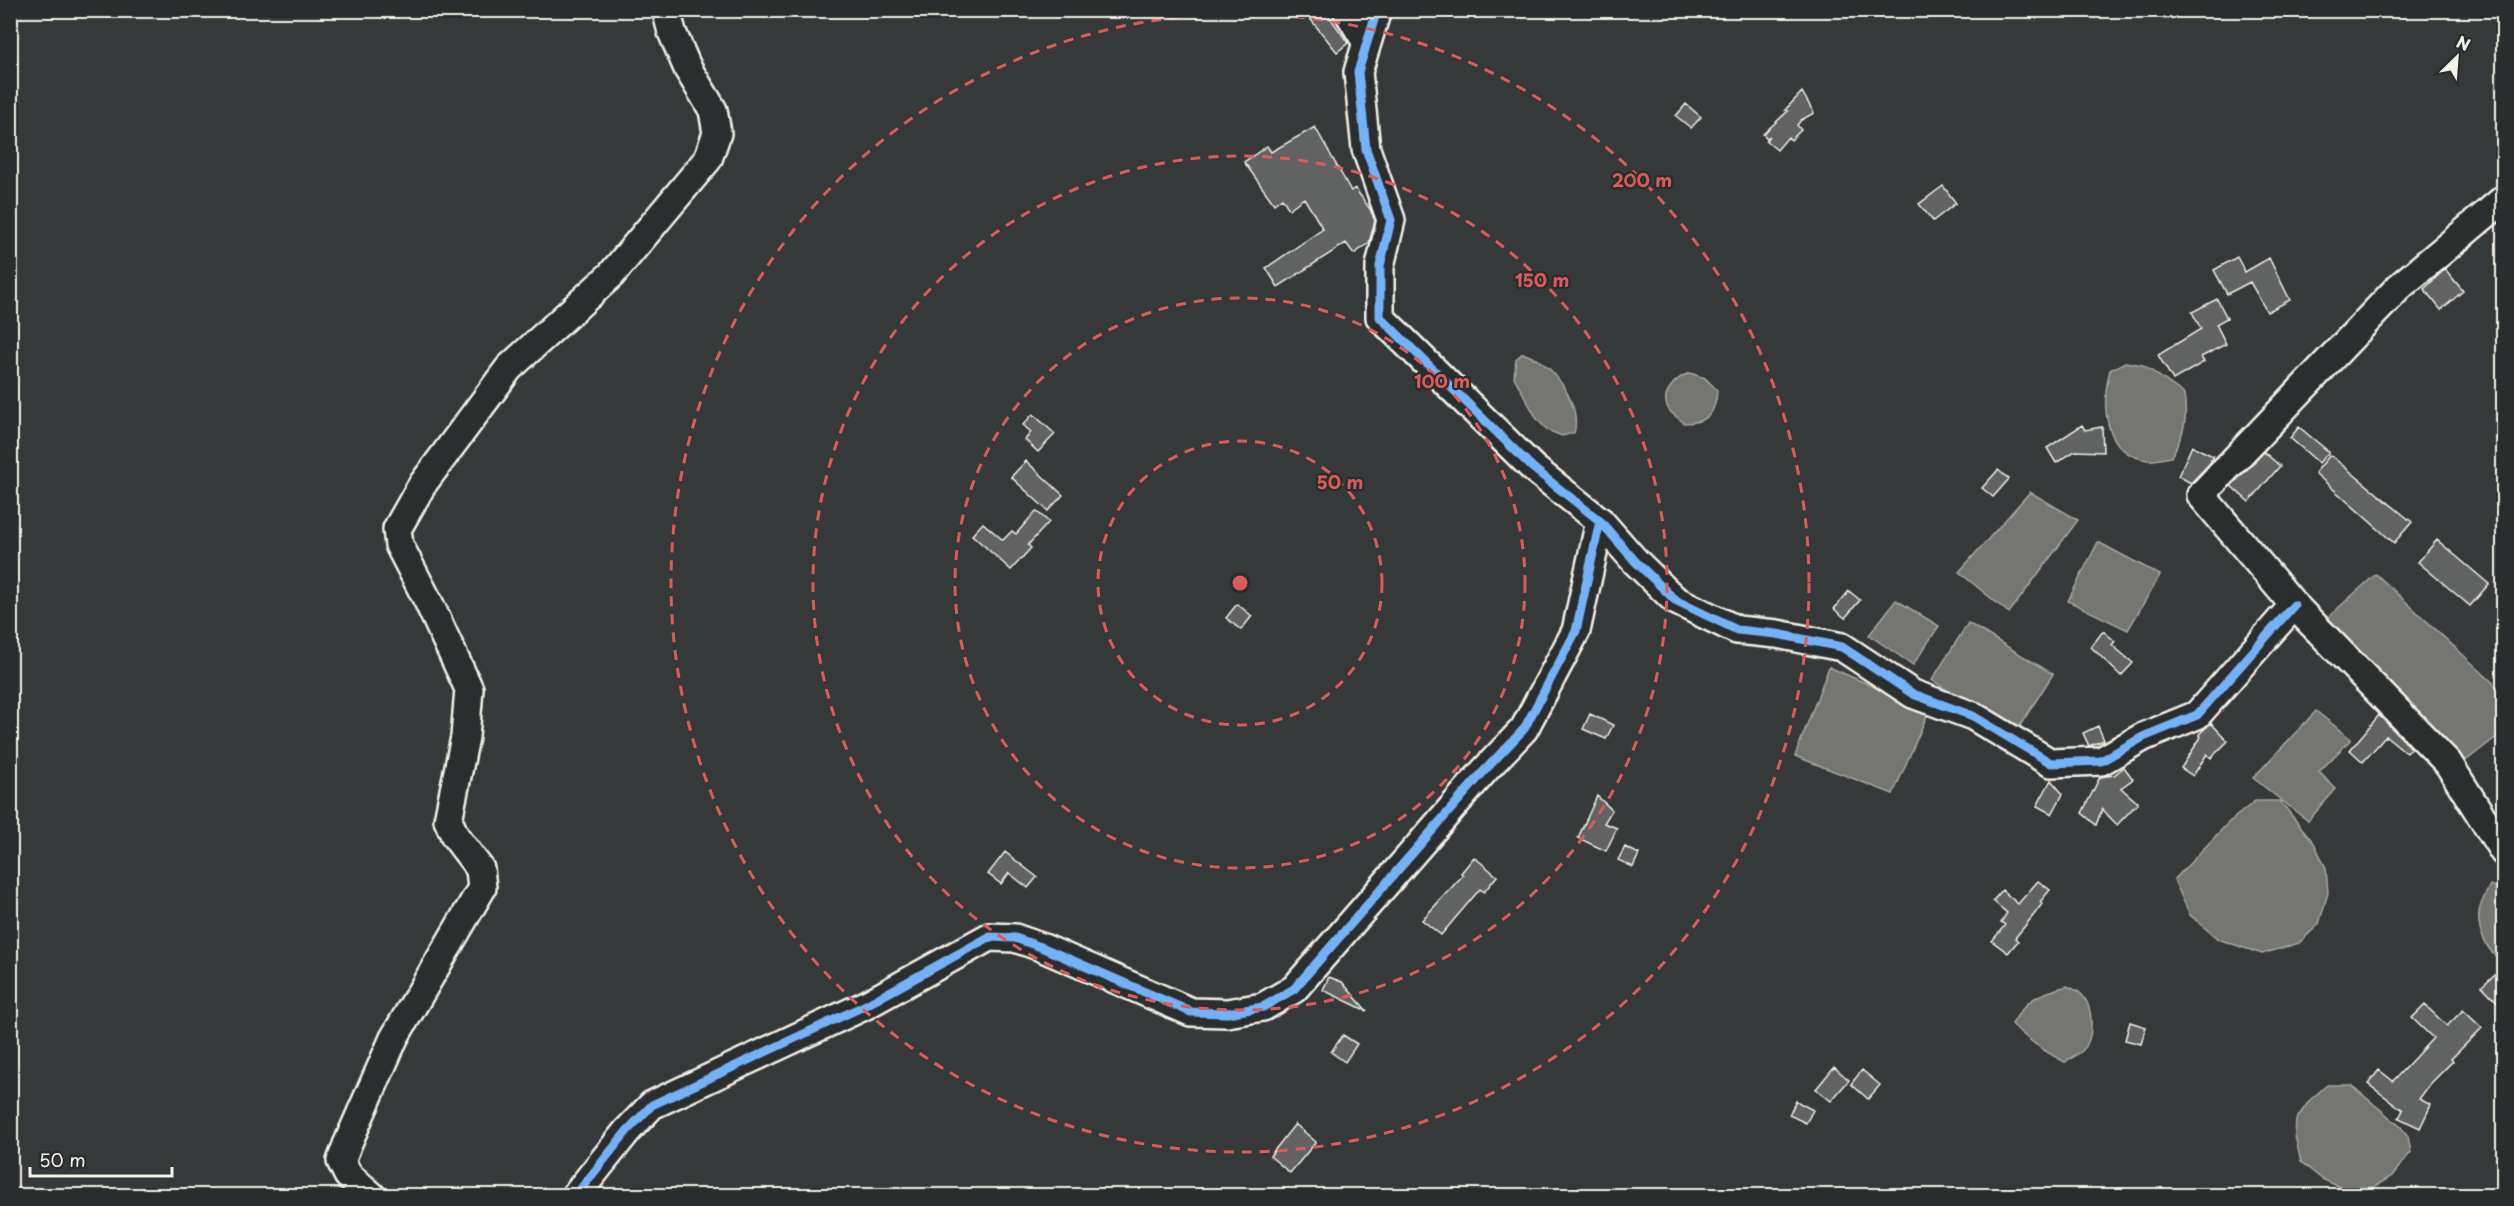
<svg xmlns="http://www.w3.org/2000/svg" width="2514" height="1206" font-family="'Playpen Sans',sans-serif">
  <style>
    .water { fill: #757572; stroke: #a8a7a1; stroke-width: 1.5 }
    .building { fill: #616362; stroke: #f4f1e8; stroke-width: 1.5 }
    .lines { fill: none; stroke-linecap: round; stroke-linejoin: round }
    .minor-casing { stroke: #f4f1e8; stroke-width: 32 }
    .minor { stroke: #2a2d2e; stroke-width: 27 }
    .cycleway-casing { stroke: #2a2d2e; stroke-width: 13 }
    .cycleway { stroke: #73b2f8; stroke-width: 9 }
    .ring { fill: none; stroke: #de5a58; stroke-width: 3; stroke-dasharray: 10 8 }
    .centre { fill: #de5a58; stroke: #2a2d2e; stroke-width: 3 }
    .ring-label { font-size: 18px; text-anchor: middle; font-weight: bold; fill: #de5a58; stroke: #2a2d2e; stroke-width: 4.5; stroke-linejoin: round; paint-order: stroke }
  </style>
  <rect width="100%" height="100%" fill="#363939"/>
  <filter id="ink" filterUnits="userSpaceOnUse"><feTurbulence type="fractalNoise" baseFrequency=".0167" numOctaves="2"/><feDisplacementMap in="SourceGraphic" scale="12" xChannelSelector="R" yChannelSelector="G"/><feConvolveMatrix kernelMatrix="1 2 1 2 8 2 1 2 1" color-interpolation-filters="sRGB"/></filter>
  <g filter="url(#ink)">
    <path class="water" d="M 1523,353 C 1529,356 1536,358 1541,362 C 1561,376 1581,409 1574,433 L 1562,436 L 1547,430 L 1537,419 L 1514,377 L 1516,359 Z
      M 2125,362 L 2143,365 L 2184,394 C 2188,421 2184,434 2171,457 C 2164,458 2154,461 2147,460 C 2103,453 2101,405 2110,370 Z
      M 1690,373 L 1705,378 L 1717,390 C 1716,413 1708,423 1684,423 C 1680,419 1673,415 1669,410 C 1658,394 1677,377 1690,373 Z
      M 2030,492 L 2078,520 L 2009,613 L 1959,572 Z
      M 2098,542 L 2160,575 L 2128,630 L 2068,601 Z
      M 2376,574 L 2503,692 L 2503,732 L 2463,763 L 2326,619 Z
      M 1896,600 L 1939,626 L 1913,665 L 1869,635 Z
      M 1968,623 L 2053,674 L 2014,735 L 1932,680 Z
      M 1829,667 L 1929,711 L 1893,794 L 1795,756 Z
      M 2316,711 L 2351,739 L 2319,772 L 2336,789 L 2308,821 L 2253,778 Z
      M 2255,801 L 2280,801 L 2314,843 L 2326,868 L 2328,893 L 2319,924 L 2299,943 L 2262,954 L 2218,939 L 2190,915 L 2174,880 L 2228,823 Z
      M 2490,885 L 2503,890 L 2503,962 C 2487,952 2477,931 2479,912 C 2480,904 2486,893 2490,885 Z
      M 2067,986 C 2071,988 2077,990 2080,993 C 2094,1005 2095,1039 2082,1051 C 2077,1055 2071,1059 2065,1062 C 2045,1052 2028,1041 2012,1024 C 2027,998 2039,994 2067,986 Z
      M 2327,1085 L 2351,1085 L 2400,1126 L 2408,1136 L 2411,1152 L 2392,1176 L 2374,1187 L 2349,1191 L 2322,1179 L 2301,1162 L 2295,1136 L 2296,1120 L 2309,1101 Z"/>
    <path class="building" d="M 1303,10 L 1325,10 L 1348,43 L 1337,52 Z
      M 1802,92 L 1814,113 L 1801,120 L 1797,125 L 1801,130 L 1791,140 L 1788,137 L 1777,150 L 1766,141 L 1770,136 L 1767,138 L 1763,134 L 1788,111 L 1785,110 Z
      M 1686,104 L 1701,117 L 1691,128 L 1676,116 Z
      M 1315,127 L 1351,191 L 1355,188 L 1370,209 L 1375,221 L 1369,243 L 1354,254 L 1346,243 L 1278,287 L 1266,268 L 1323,229 L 1304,198 L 1289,209 L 1282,198 L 1274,204 L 1244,162 L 1267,146 L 1271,152 Z
      M 1943,186 L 1956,203 L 1933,221 L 1919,204 Z
      M 2237,257 L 2245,272 L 2269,258 L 2290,300 L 2267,312 L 2250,282 L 2227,294 L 2214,270 Z
      M 2445,269 L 2463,291 L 2441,310 L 2424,289 Z
      M 2217,299 L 2227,318 L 2216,324 L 2226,344 L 2201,357 L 2204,362 L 2173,380 L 2158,355 L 2201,329 L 2192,312 Z
      M 1033,414 L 1055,434 L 1038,452 L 1025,440 L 1031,432 L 1023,425 Z
      M 2082,425 L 2085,430 L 2102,427 L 2103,452 L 2075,451 L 2056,463 L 2047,448 Z
      M 2299,427 L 2329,452 L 2319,463 L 2290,438 Z
      M 2192,446 L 2213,456 L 2209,464 L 2191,483 L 2178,476 Z
      M 2264,452 L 2280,466 L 2249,502 L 2231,486 Z
      M 2330,455 L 2412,522 L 2394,543 L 2315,473 Z
      M 1026,461 L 1063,495 L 1048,511 L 1011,477 Z
      M 1998,470 L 2009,479 L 1993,497 L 1982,488 Z
      M 1036,511 L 1049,522 L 1028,545 L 1031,548 L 1011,570 L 972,535 L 983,523 L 1003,540 L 1012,531 L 1016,534 Z
      M 2437,540 L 2489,584 L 2470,606 L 2418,562 Z
      M 1849,591 L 1860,600 L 1845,618 L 1834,609 Z
      M 1237,604 L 1252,616 L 1241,630 L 1226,618 Z
      M 2103,631 L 2115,641 L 2112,645 L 2133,663 L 2121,676 L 2091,647 Z
      M 1590,714 L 1613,725 L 1606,739 L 1583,729 Z
      M 2379,715 L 2411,748 L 2407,753 L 2386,736 L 2363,762 L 2350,750 Z
      M 2211,723 L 2228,741 L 2211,758 L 2207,754 L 2193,776 L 2181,768 L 2201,737 L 2199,734 Z
      M 2098,726 L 2104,740 L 2089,746 L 2083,733 Z
      M 2124,767 L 2133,779 L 2121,788 L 2138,803 L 2117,825 L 2102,809 L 2096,825 L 2082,813 L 2100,777 L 2114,775 Z
      M 2051,780 L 2063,794 L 2052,814 L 2037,806 Z
      M 1597,796 L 1612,810 L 1604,823 L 1617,828 L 1606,851 L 1578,838 Z
      M 1625,847 L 1639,854 L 1633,867 L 1618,860 Z
      M 1005,852 L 1037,877 L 1028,888 L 1009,873 L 1001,884 L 988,874 Z
      M 1474,857 L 1497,876 L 1484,892 L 1480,889 L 1441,935 L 1422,920 L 1463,875 L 1461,873 Z
      M 2038,881 L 2050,890 L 2040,902 L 2042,904 L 2033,916 L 2015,938 L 2018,941 L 2008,953 L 1992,941 L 2005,925 L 2001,922 L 2007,913 L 1993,901 L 2002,890 L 2018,904 Z
      M 2504,966 L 2504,1009 L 2482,986 Z
      M 1329,977 L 1342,982 L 1367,1011 L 1323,990 Z
      M 2425,1005 L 2447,1026 L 2463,1010 L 2482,1028 L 2451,1059 L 2453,1061 L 2431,1083 L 2419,1099 L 2431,1105 L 2420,1128 L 2399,1118 L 2403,1110 L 2368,1084 L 2379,1070 L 2393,1081 L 2433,1038 L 2412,1018 Z
      M 2130,1022 L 2146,1027 L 2141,1044 L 2125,1040 Z
      M 1343,1035 L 1357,1044 L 1345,1062 L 1331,1052 Z
      M 1834,1067 L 1849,1080 L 1831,1101 L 1816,1089 Z
      M 1862,1070 L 1880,1085 L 1868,1099 L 1851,1084 Z
      M 1796,1101 L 1813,1110 L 1806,1123 L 1789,1115 Z
      M 1295,1124 L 1316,1142 L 1290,1173 L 1270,1156 Z"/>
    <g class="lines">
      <g class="minor-casing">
        <path id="minor" d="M 1347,10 L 1367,43
          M 1377,10 L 1358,72 L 1366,149 L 1391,220 L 1380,266 L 1380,317 L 1533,468 L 1600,521 L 1635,561 L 1675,600 L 1737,630 L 1777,634 L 1842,647 L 1913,694 L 1973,716 L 2051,763 L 2101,761 L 2143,737 L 2197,715 L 2294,605
          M 2504,199 L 2399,287 L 2201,495 L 2294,605 L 2448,763 L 2504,852
          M 372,1196 L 348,1175 L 341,1161 L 347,1145 L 394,1038 L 482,888 L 480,869 L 455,836 L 448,820 L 465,737 L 469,689 L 428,601 L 399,545 L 397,529 L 422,485 L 509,368 L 611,275 L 708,159 L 717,133 L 713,110 L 688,69 L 672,32 L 668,17 L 670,10
          M 575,1196 L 627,1131 L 652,1105 L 866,1005 L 989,937 L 1015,938 L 1041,947 L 1191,1012 L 1227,1013 L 1263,1007 L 1294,989 L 1485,770 L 1524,729 L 1576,631 L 1600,521"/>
      </g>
      <use href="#minor" class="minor"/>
      <g class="cycleway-casing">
        <path id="cycleway" d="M 1377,10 L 1358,72 L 1366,149 L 1391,220 L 1380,266 L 1380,317 L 1533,468 L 1600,521 L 1635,561 L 1675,600 L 1737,630 L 1777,634 L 1842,647 L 1913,694 L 1973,716 L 2051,763 L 2101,761 L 2143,737 L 2197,715 L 2294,605
          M 575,1196 L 627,1131 L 652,1105 L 866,1005 L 989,937 L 1015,938 L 1041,947 L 1191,1012 L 1227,1013 L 1263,1007 L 1294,989 L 1485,770 L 1524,729 L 1576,631 L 1600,521"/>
      </g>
      <use href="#cycleway" class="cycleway"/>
    </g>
  </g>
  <g class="ring">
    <circle cx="1240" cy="583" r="142"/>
    <circle cx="1240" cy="583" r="285"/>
    <circle cx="1240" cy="583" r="427"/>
    <circle cx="1240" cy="583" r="569"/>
  </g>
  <circle cx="1240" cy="583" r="9" class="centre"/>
  <g class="ring-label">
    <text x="1642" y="187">200 m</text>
    <text x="1542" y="287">150 m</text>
    <text x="1442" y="388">100 m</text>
    <text x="1340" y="489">50 m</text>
  </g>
  <rect width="2514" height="1206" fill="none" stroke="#2a2d2e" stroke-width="36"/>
  <rect x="18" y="18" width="2478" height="1170" fill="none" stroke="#f4f1e8" stroke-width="2" filter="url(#ink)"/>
  <g transform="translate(2457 57) rotate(25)" stroke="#2a2d2e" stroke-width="4.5" paint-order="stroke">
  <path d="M0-4.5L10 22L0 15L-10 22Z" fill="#f4f1e8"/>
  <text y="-9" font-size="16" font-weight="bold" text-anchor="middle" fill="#f4f1e8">N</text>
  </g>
  <path d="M30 1167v9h142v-9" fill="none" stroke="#f4f1e8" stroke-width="3"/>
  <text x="39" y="1167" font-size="18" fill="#f4f1e8" stroke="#2a2d2e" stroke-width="4.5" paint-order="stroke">50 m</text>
</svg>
